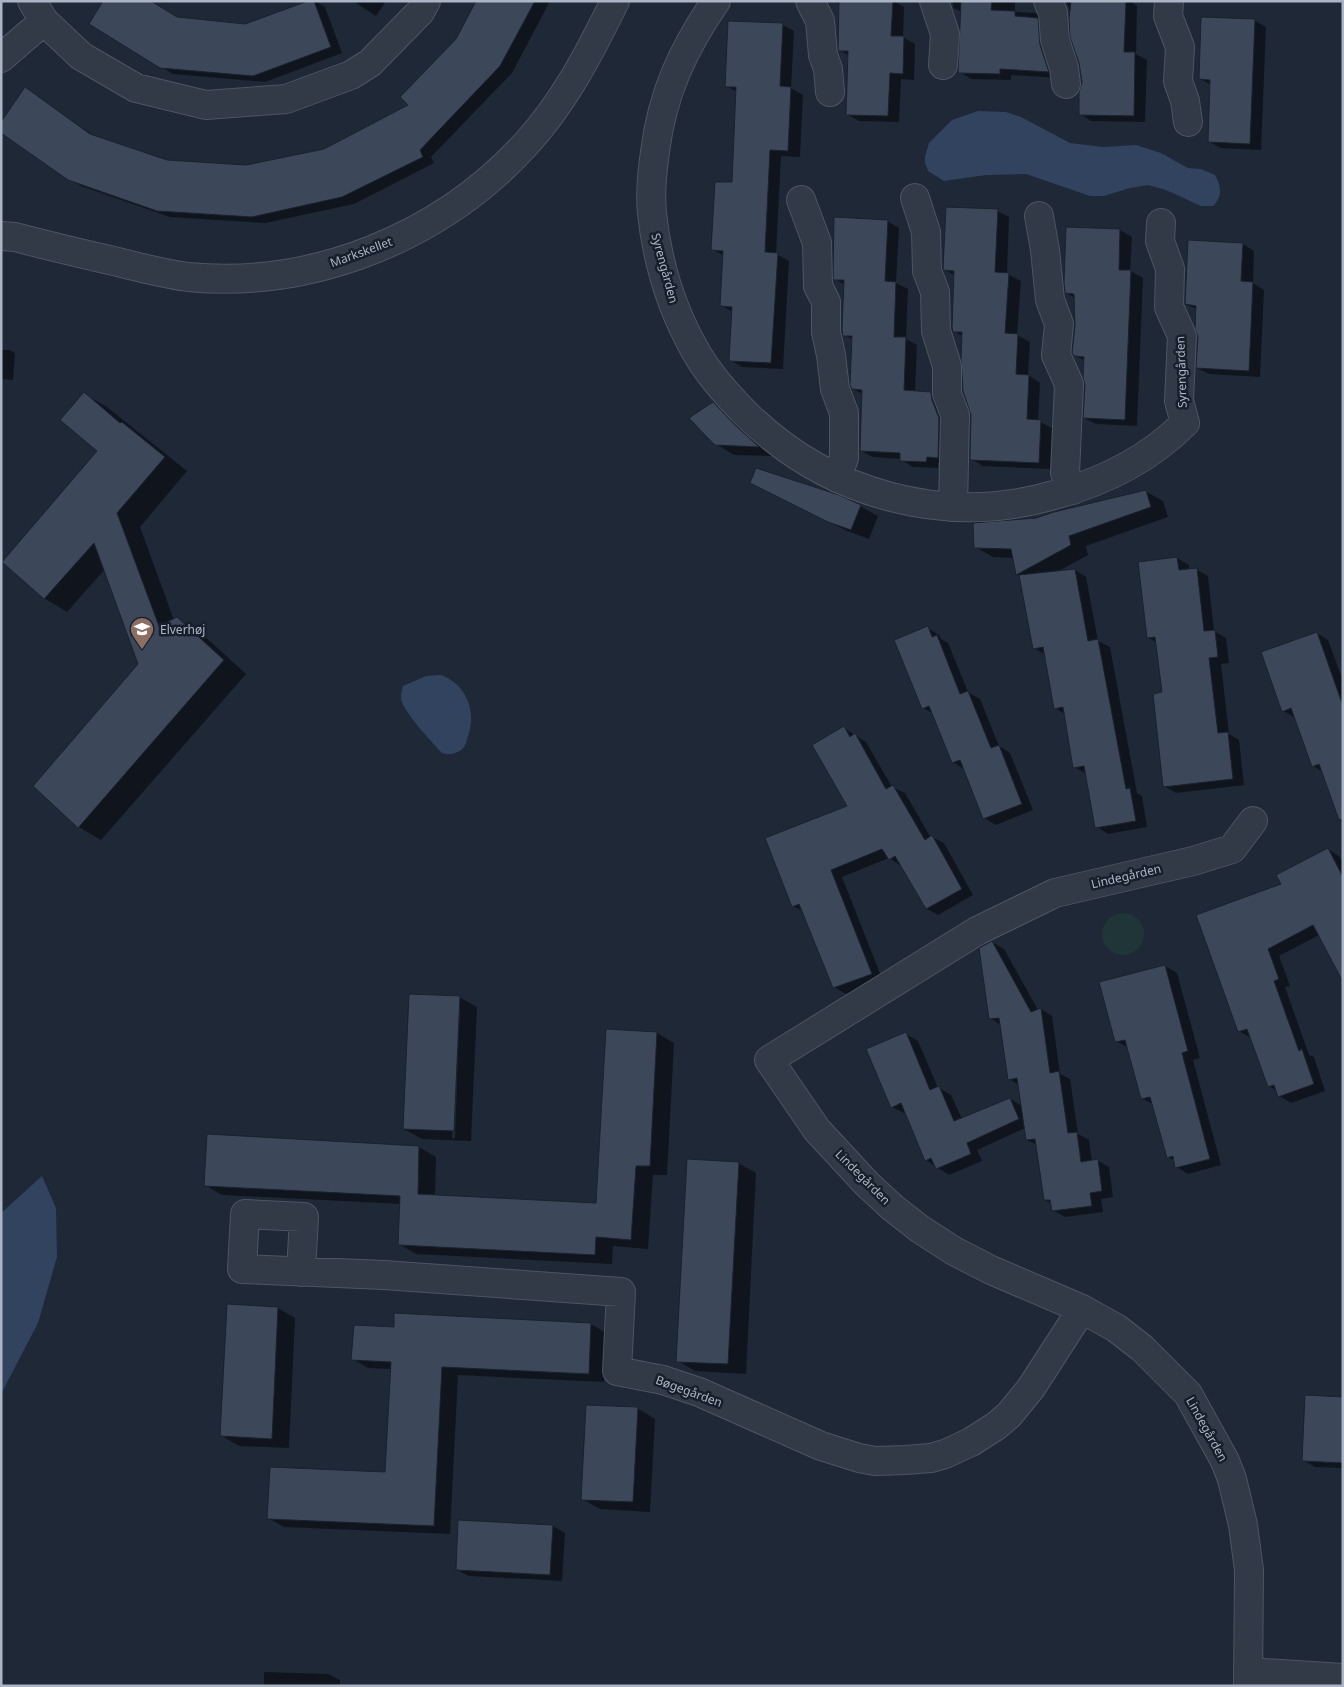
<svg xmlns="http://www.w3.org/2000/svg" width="1344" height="1687" font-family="'Noto Sans',sans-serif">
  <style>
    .green { fill: #203538 }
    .water { fill: #31435f }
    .shadow { fill: #0007; fill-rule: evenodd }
    .building { fill: #3c485a; stroke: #1a212e }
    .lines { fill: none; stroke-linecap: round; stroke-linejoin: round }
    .minor-casing { stroke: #4d5563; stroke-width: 30 }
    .minor { stroke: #323a47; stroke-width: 28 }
    .labels { text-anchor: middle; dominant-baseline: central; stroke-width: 5; stroke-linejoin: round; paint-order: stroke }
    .street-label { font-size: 12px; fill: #acb5c5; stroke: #181f2c }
    .poi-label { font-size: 12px; fill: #acb5c5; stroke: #181f2c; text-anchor: start }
  </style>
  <rect width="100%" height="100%" fill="#1e2837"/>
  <path class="green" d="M1102 934a21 21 0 1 1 42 0a21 21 0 1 1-42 0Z"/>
  <path class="water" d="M 978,111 L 1006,112 L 1021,117 L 1070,143 L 1103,147 L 1136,145 L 1161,153 L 1188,168 L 1201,169 L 1215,175 C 1221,186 1223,196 1213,206 L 1201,206 L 1166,190 L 1148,185 L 1130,188 L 1104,196 L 1090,196 L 1026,174 L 986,175 L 944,181 L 928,171 L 925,163 L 925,156 L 929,143 L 952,120 Z
    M 441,675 C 466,684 477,711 468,736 C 467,739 466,745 464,747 C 460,753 448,756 442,753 C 432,742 402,711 401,698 C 401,694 402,689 403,686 L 426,676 Z
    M 42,1176 L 56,1208 L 57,1257 L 38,1323 L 1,1394 L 1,1213 Z"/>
  <path class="shadow" d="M 311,1 L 315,1 L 325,7 L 342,53 L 265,82 L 173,74 L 160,66 L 178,18 L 245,25 Z
    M 353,1 L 386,1 L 376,16 Z
    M 478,1 L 550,1 L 512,73 L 431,157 L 434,163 L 354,204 L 265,223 L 170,217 L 81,186 L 69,179 L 37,96 L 94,136 L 167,161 L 246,166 L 325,150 L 410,106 L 457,40 Z
    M 838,1 L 894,1 L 904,7 L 903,37 L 915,44 L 914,80 L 901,79 L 899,122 L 859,121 L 847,114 L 849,56 L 840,50 L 840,2 Z
    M 952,1 L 1015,1 L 1015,12 L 1035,13 L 1047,20 L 1059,78 L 1011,75 L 1011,80 L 971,79 L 960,72 L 961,12 L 954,8 Z
    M 1066,1 L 1130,1 L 1137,6 L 1136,54 L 1147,60 L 1145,122 L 1091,121 L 1080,114 L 1083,83 L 1081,66 L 1072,37 L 1069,7 Z
    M 1254,20 L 1266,27 L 1261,150 L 1221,148 L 1209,142 L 1211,85 L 1201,79 Z
    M 783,25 L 794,31 L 791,88 L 803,95 L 800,157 L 781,156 L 776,254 L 789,261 L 783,369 L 742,367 L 730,360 L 733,312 L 722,306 L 724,256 L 712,249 L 733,184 L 737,92 L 727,86 Z
    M 997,211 L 1009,217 L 1007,274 L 1021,281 L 1017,335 L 1030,342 L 1028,375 L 1040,383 L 1038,421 L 1052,428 L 1050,469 L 983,466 L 971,459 L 972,415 L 964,337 L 954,331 L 955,276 L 944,269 Z
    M 887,221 L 899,228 L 896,283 L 908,289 L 906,339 L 917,345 L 915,392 L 931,393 L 943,400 L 950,464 L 938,463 L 938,468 L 913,467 L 901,460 L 901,459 L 873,457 L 861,451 L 863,394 L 853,389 L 854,340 L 844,335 L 845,285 L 835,279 Z
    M 1067,229 L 1120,230 L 1132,237 L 1130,271 L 1143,278 L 1137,426 L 1096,424 L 1084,418 L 1086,385 L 1085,361 L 1075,355 L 1075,298 L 1066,293 Z
    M 1243,244 L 1254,251 L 1253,283 L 1264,290 L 1260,377 L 1209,374 L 1197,368 L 1199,337 L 1198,310 L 1186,304 Z
    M 1,350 L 9,350 L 15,353 L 13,380 L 1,379 Z
    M 84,394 L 107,407 L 187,471 L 140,527 L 174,620 L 177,619 L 200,632 L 246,674 L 101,840 L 79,827 L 140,664 L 105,569 L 67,612 L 44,598 L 98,451 Z
    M 713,403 L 731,414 L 774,456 L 734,455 L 716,444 Z
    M 1145,491 L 1163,501 L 1168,517 L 1086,546 L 1088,555 L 1057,572 L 1075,570 L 1086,577 L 1098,641 L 1110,647 L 1137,793 L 1142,796 L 1147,827 L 1108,834 L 1097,827 L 1087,774 L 1074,767 L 1065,714 L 1055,708 L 1046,655 L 1034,648 L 1021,577 L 1017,574 L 1014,558 L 993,557 L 975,547 L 1036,519 Z
    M 769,492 L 860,506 L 878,516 L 869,539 L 847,531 Z
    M 1177,558 L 1189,565 L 1189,570 L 1196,569 L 1208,576 L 1214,631 L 1226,638 L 1229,663 L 1221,664 L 1229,734 L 1239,740 L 1244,785 L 1176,793 L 1164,786 L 1163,693 L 1157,643 L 1148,637 Z
    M 928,628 L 939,635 L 941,639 L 948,643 L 968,692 L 980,699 L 999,746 L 1010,753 L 1033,810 L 996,825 L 984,818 L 964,769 L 953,762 L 934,714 L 923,708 Z
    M 1317,633 L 1328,640 L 1343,681 L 1343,823 L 1341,822 L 1323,772 L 1313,766 L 1296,718 L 1283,711 Z
    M 844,728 L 866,742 L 892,787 L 905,793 L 931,838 L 932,837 L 944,843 L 973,895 L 938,915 L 927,909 L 901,866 L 889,858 L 842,877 L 883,981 L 846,994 L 834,987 L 804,912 L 793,906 L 849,806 Z
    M 1328,849 L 1339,856 L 1343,862 L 1343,979 L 1319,935 L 1279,956 L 1290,986 L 1285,987 L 1309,1055 L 1314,1057 L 1325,1091 L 1291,1103 L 1279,1096 L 1277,1091 L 1269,1086 L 1251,1038 L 1239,1031 L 1283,885 Z
    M 992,942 L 1004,949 L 1038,1010 L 1041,1009 L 1052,1016 L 1060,1074 L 1070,1079 L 1078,1134 L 1089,1140 L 1092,1161 L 1097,1160 L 1109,1167 L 1113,1197 L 1101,1199 L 1103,1212 L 1065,1217 L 1053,1210 L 1052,1204 L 1045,1200 L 1037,1145 L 1027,1140 L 1025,1128 L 977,1150 L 982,1161 L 949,1175 L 926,1160 L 906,1112 L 904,1113 L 892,1107 L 906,1034 L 918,1041 L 938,1088 L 939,1088 L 951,1095 L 962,1119 L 1010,1099 L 1022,1106 L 1019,1085 L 1009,1079 L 1001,1025 L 990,1018 Z
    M 1165,966 L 1177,973 L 1200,1058 L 1193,1060 L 1221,1165 L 1188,1174 L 1177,1167 L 1175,1161 L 1168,1157 L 1154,1105 L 1142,1098 L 1129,1048 L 1116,1041 Z
    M 459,997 L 477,1007 L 471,1141 L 422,1139 L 404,1129 ZM 458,1004 L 460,1004 L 455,1138 L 452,1138 Z
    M 607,1030 L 657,1033 L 674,1043 L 667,1175 L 653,1175 L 648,1249 L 613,1246 L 612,1264 L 416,1254 L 399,1244 L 401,1204 L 222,1195 L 205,1185 L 208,1136 L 419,1147 L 436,1157 L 435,1196 L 597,1204 Z
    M 738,1163 L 756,1173 L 746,1374 L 695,1371 L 678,1361 Z
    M 278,1308 L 295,1318 L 289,1448 L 239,1446 L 222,1436 Z
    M 591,1324 L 606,1333 L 604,1382 L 458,1375 L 450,1534 L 284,1527 L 268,1518 L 386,1473 L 391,1369 L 368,1368 L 353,1359 L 395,1328 Z
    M 1343,1398 L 1343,1468 L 1315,1467 L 1303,1460 Z
    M 637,1408 L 655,1419 L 650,1512 L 600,1509 L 582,1499 Z
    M 460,1521 L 553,1526 L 565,1533 L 562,1581 L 469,1576 L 457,1570 Z
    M 264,1672 L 328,1674 L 340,1680 L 340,1686 L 264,1686 Z"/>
  <path class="building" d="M 103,1 L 151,1 L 177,17 L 245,24 L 308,1 L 314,1 L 331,47 L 253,76 L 160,68 L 89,24 Z
    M 476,1 L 535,1 L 500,66 L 420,150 L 423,157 L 342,197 L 252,217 L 157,211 L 68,180 L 1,133 L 1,122 L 25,87 L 90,134 L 167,160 L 246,165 L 324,149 L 408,105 L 400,97 L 456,39 Z
    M 839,1 L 893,1 L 891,36 L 904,36 L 903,74 L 890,73 L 888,116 L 846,115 L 848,51 L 838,51 Z
    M 961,1 L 992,1 L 991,10 L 1015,11 L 1015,16 L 1038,18 L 1040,45 L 1049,72 L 1000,69 L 1000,74 L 958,73 Z
    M 1071,1 L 1126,1 L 1124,52 L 1135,52 L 1134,116 L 1079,115 L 1079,92 L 1082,82 L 1079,63 L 1070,37 L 1069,19 Z
    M 1201,17 L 1255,19 L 1250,144 L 1208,142 L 1210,80 L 1199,79 Z
    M 728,21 L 783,23 L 780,86 L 791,87 L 788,151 L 770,150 L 765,252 L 778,253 L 771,363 L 729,361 L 732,307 L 720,306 L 723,251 L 711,250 L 715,182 L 732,182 L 736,87 L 725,87 Z
    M 946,207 L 998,209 L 995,272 L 1009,273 L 1005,333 L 1018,334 L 1016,374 L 1029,375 L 1027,419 L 1041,420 L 1039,463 L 970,460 L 971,415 L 963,391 L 961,359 L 962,332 L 953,332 L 952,328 L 954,271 L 943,270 L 943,269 Z
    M 834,217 L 888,220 L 885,281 L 896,282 L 894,337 L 906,337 L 904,390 L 931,392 L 932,400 L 939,418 L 938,458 L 927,457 L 926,462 L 900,461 L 900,453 L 860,451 L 862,390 L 852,389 L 850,385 L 852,336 L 843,336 L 842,330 L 844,280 L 833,280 Z
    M 1066,227 L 1120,229 L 1119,270 L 1131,270 L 1125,420 L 1083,418 L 1085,385 L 1083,377 L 1084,357 L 1074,356 L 1072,353 L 1075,326 L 1074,294 L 1065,293 L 1064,283 Z
    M 1188,240 L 1243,243 L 1241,281 L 1253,282 L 1249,371 L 1196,368 L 1198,337 L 1195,328 L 1196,306 L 1185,304 Z
    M 84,392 L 120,423 L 122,422 L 165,457 L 117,513 L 159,626 L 177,617 L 224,660 L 78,828 L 33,786 L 138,664 L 94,543 L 44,599 L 2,562 L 97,451 L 60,420 Z
    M 713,402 L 735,425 L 759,447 L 715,445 L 705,435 L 689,418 Z
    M 756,468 L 839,495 L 861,505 L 851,530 L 828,522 L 750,483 Z
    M 1146,490 L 1151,507 L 1069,536 L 1071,545 L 1016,575 L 1011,549 L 974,548 L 973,523 L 1036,518 L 1054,512 Z
    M 1177,557 L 1179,570 L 1197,568 L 1204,631 L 1215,630 L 1218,657 L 1209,658 L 1218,733 L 1228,732 L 1233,779 L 1163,787 L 1153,694 L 1162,692 L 1155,637 L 1147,638 L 1138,562 Z
    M 1075,569 L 1088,641 L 1098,639 L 1126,789 L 1130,788 L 1136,821 L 1095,828 L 1084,766 L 1073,768 L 1063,707 L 1054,709 L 1043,647 L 1033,649 L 1019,575 Z
    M 928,626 L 932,637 L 937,635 L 960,694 L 968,691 L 991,748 L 999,745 L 1022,804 L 983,819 L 960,760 L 952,763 L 929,706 L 922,709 L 894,640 Z
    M 1317,632 L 1343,706 L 1343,819 L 1339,820 L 1319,764 L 1312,767 L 1291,708 L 1282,712 L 1261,652 Z
    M 844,726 L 850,737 L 855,733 L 886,789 L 893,785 L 925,840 L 932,835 L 962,889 L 926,909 L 895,856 L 889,860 L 882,849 L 831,870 L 872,974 L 833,988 L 799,904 L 792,907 L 765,838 L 847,806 L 812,745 Z
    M 1328,848 L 1343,877 L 1343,982 L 1313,925 L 1268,949 L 1279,979 L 1274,981 L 1299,1051 L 1302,1049 L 1314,1084 L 1278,1097 L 1274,1085 L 1268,1087 L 1247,1029 L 1238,1032 L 1196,915 L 1281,884 L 1276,875 Z
    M 992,941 L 1031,1012 L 1041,1008 L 1050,1073 L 1059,1071 L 1068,1133 L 1077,1132 L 1081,1162 L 1098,1159 L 1102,1191 L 1090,1193 L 1092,1206 L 1052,1211 L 1050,1200 L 1044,1200 L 1035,1139 L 1026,1140 L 1017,1078 L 1008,1080 L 999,1018 L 989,1019 L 979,948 Z
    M 1165,965 L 1188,1051 L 1182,1053 L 1210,1159 L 1175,1168 L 1173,1156 L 1167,1158 L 1150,1097 L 1141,1099 L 1125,1040 L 1115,1042 L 1099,982 Z
    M 409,994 L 460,996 L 454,1131 L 403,1129 Z
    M 606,1029 L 657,1032 L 650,1166 L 636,1166 L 631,1240 L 596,1237 L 595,1255 L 398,1245 L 400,1196 L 204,1186 L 207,1134 L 419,1146 L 418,1194 L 596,1203 Z
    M 906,1032 L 930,1090 L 939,1086 L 954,1121 L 1010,1098 L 1019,1119 L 967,1143 L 971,1154 L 936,1169 L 931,1158 L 925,1161 L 901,1103 L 891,1108 L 866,1049 Z
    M 687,1159 L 739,1162 L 728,1364 L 676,1362 Z
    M 227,1304 L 278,1307 L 272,1439 L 220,1436 Z
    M 394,1313 L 591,1323 L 589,1374 L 442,1367 L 434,1526 L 267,1519 L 270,1467 L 385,1472 L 391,1362 L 351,1360 L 354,1325 L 394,1327 Z
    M 1305,1395 L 1343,1397 L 1343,1463 L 1302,1461 Z
    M 586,1405 L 638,1407 L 633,1502 L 581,1500 Z
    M 458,1520 L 553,1525 L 550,1575 L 456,1570 Z"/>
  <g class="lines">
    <g class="minor-casing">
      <path id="minor" d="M 716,1 C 683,49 662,94 655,152 C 652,172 650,193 652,213 C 657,261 672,310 696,352 C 709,375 727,395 746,414 C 827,494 944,527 1054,495 C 1103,482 1149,459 1185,423 L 1179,401 L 1182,336 L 1169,307 L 1170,269 L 1160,241 L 1161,223
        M 810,1 L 820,21 L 823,55 L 828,69 L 830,92
        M 934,1 L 945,34 L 943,65
        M 1048,1 L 1053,13 L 1055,40 L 1064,68 L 1066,84
        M 1169,1 L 1168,16 L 1180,47 L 1178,81 L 1185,101 L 1188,122
        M 44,21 L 81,56 L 136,88 L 206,105 L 286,99 L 351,75 L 370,63 L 420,12 L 426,1
        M 1,58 L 44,21 L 32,1
        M 915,198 L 926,232 L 927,271 L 935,292 L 936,331 L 947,366 L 947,394 L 955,415 L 953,507
        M 801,200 L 817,243 L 818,286 L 826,302 L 826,332 L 831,355 L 835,389 L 844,413 L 844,458 L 837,478
        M 1039,216 L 1045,250 L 1050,300 L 1059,324 L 1056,355 L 1069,384 L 1065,473 L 1073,490
        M 1,236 L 15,237 C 49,246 83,254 118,262 C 141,268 165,274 188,277 C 313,289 441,237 525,145 C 564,103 590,52 615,1
        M 301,1272 L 304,1217 L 245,1214 L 242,1269 L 384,1275 L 621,1292 L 617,1371 L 663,1380 L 699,1392 L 821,1446 L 859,1458 L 875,1461 L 905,1460 L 931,1458 L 945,1454 L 971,1442 L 996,1426 L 1009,1415 L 1031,1388 L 1082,1309
        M 1249,1672 L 1343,1678
        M 1248,1686 L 1249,1570 L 1243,1525 L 1232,1479 L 1225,1461 L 1188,1394 L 1142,1348 L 1116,1328 L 1082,1309 L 991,1270 L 954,1251 L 920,1229 L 893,1208 L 867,1184 L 817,1130 L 769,1060 L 977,931 L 1055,893 L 1193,861 L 1232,849 L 1253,821"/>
    </g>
    <use href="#minor" class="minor"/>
  </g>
  <defs>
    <g id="school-pin" transform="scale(1.25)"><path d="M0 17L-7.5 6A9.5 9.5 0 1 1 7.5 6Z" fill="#8d6e63" stroke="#181f2c"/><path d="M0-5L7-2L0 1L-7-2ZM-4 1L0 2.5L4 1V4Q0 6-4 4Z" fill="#fff"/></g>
  </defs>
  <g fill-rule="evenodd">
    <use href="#school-pin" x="142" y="629"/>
  </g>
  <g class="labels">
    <g class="street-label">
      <text transform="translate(361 252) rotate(-20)">Markskellet</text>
      <text transform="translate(665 268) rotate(75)">Syrengården</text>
      <text transform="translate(1181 372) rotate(-92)">Syrengården</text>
      <text transform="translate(1126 876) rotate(-13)">Lindegården</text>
      <text transform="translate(863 1177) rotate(45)">Lindegården</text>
      <text transform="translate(689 1391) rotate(20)">Bøgegården</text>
      <text transform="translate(1207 1429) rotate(61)">Lindegården</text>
    </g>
    <g class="poi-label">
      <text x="160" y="629">Elverhøj</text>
    </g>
  </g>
  <rect width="1344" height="1687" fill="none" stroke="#acb5c5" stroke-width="5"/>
</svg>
